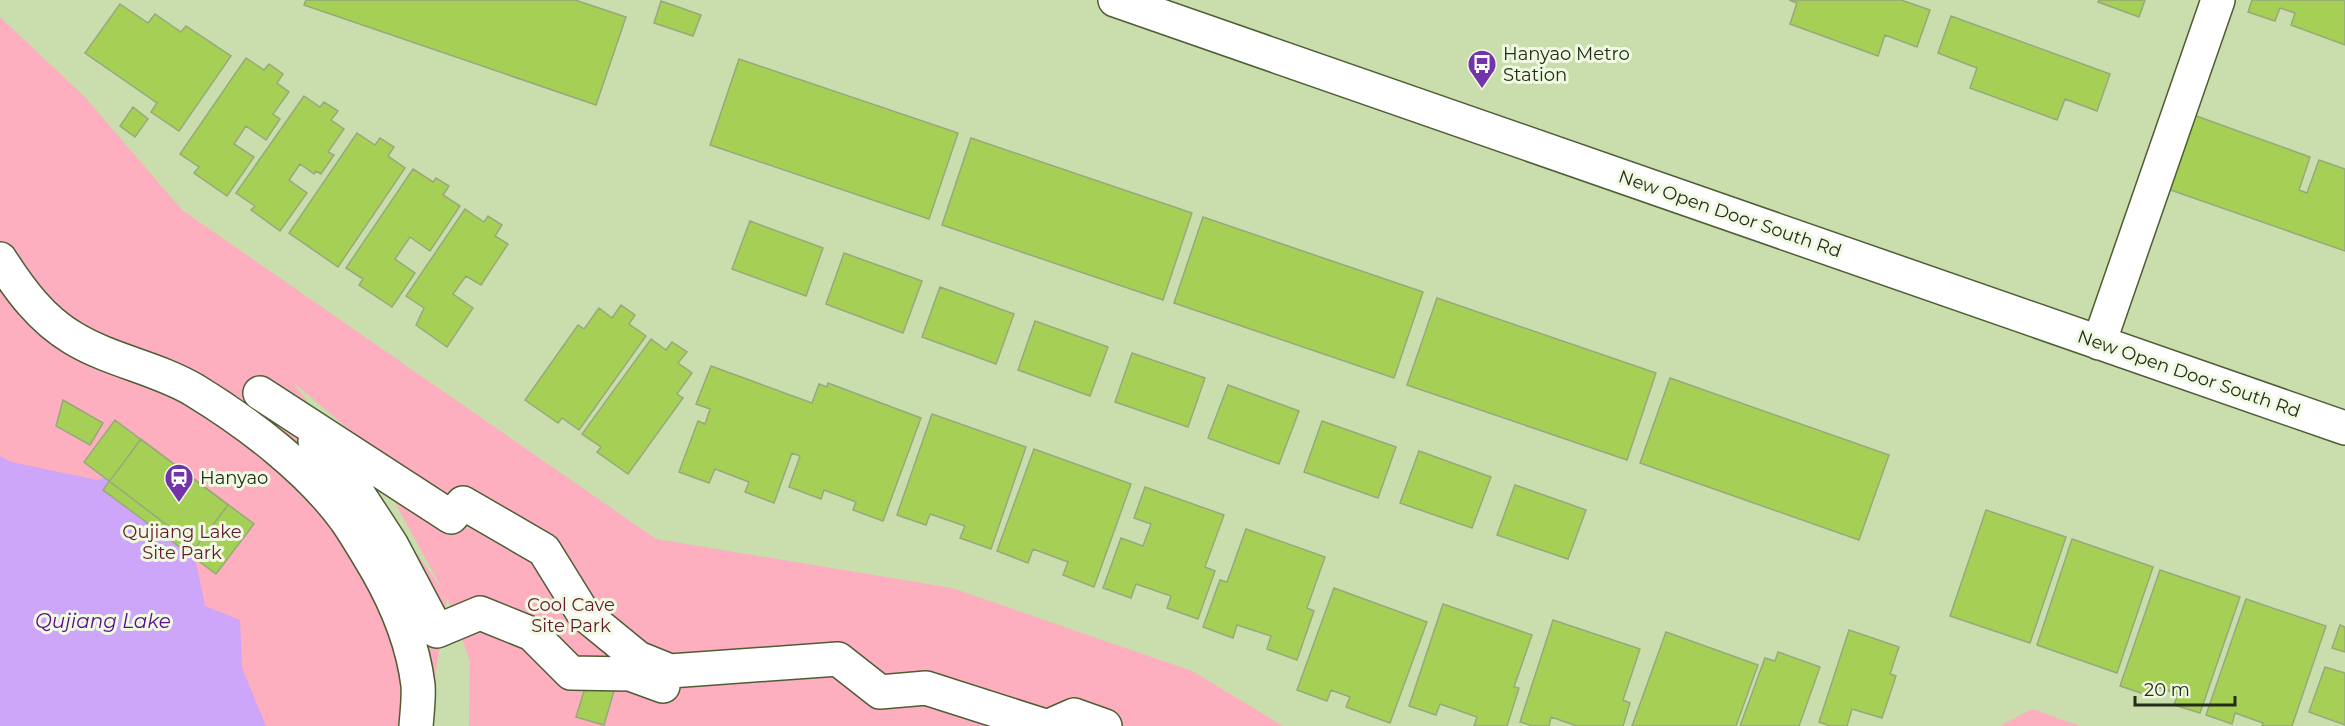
<svg xmlns="http://www.w3.org/2000/svg" width="2345" height="726" font-family="Montserrat,sans-serif">
  <style>
    .green { fill: #fdaebf; fill-rule: evenodd }
    .water { fill: #cda5f9 }
    .building { fill: #a6cf56; stroke: #97a97b; stroke-width: 1.5 }
    .lines { fill: none; stroke-linecap: round; stroke-linejoin: round }
    .minor-casing { stroke: #4e5d33; stroke-width: 36 }
    .minor { stroke: #fff; stroke-width: 33 }
    .labels { text-anchor: middle; dominant-baseline: central; stroke-width: 6; stroke-linejoin: round; paint-order: stroke }
    .poi-label { font-size: 18px; fill: #252c19; stroke: #f0fae2; text-anchor: start }
    .street-label { font-size: 18px; fill: #252c19; stroke: #f0fae2 }
    .park-label { font-size: 18px; fill: #661831; stroke: #f0fae2 }
    .water-label { font-size: 20px; font-style: italic; fill: #5b0e8e; stroke: #f0fae2 }
  </style>
  <rect width="100%" height="100%" fill="#caddad"/>
  <path class="green" d="M 0,17 L 85,97 L 182,210 L 656,539 L 952,588 L 1192,671 L 1283,726 L 469,726 L 470,661 L 447,597 L 428,726 L 0,726 ZM 293,382 L 367,445 L 401,514 L 443,590 Z
    M 2032,709 L 2080,726 L 2000,726 Z"/>
  <path class="water" d="M 0,456 L 11,462 L 97,480 L 133,470 L 189,529 L 205,606 L 240,620 L 242,668 L 266,726 L 0,726 Z"/>
  <path class="building" d="M 306,0 L 575,0 L 626,17 L 596,105 L 304,5 Z
    M 1789,0 L 1901,0 L 1930,10 L 1917,47 L 1885,35 L 1878,56 L 1790,24 L 1797,3 Z
    M 2099,0 L 2145,0 L 2139,17 L 2098,2 Z
    M 2252,0 L 2345,0 L 2345,45 L 2291,25 L 2295,13 L 2280,8 L 2275,21 L 2248,12 Z
    M 661,1 L 701,15 L 693,36 L 654,23 Z
    M 120,4 L 148,23 L 155,14 L 181,32 L 186,26 L 231,56 L 179,131 L 151,112 L 157,103 L 85,53 Z
    M 1951,16 L 2110,74 L 2097,111 L 2065,99 L 2057,120 L 1970,88 L 1977,68 L 1938,53 Z
    M 246,58 L 264,70 L 269,64 L 283,74 L 277,83 L 289,92 L 273,114 L 280,119 L 266,140 L 246,126 L 234,144 L 254,157 L 227,196 L 194,173 L 199,167 L 180,154 Z
    M 739,59 L 958,133 L 929,219 L 710,145 Z
    M 304,96 L 320,107 L 324,102 L 338,111 L 331,120 L 344,129 L 328,152 L 334,155 L 321,174 L 316,171 L 314,174 L 300,164 L 289,180 L 307,193 L 280,231 L 251,210 L 255,206 L 236,193 Z
    M 133,107 L 148,119 L 135,137 L 120,126 Z
    M 2188,113 L 2310,157 L 2299,190 L 2307,193 L 2319,160 L 2345,169 L 2345,251 L 2162,187 Z
    M 357,133 L 375,145 L 380,138 L 394,147 L 388,156 L 405,168 L 338,267 L 289,233 Z
    M 971,138 L 1192,213 L 1163,300 L 942,225 Z
    M 413,169 L 433,182 L 436,178 L 449,186 L 443,195 L 460,206 L 430,251 L 410,237 L 395,259 L 415,273 L 392,307 L 359,285 L 363,279 L 346,268 Z
    M 465,209 L 484,222 L 488,216 L 502,225 L 495,236 L 508,244 L 481,285 L 466,276 L 453,294 L 473,308 L 447,347 L 416,325 L 424,308 L 406,296 Z
    M 1203,217 L 1423,292 L 1394,378 L 1174,303 Z
    M 750,221 L 823,248 L 806,296 L 732,269 Z
    M 844,253 L 922,281 L 903,333 L 826,304 Z
    M 940,287 L 1014,314 L 996,364 L 922,337 Z
    M 1437,298 L 1656,373 L 1627,460 L 1407,385 Z
    M 621,305 L 635,315 L 629,324 L 646,336 L 579,430 L 562,418 L 558,423 L 525,400 L 578,325 L 584,329 L 599,308 L 612,318 Z
    M 1035,321 L 1108,347 L 1090,396 L 1018,370 Z
    M 651,339 L 666,350 L 672,342 L 687,352 L 678,363 L 692,373 L 677,394 L 683,398 L 628,474 L 597,452 L 601,447 L 582,434 Z
    M 1132,353 L 1205,378 L 1188,427 L 1115,402 Z
    M 711,366 L 812,403 L 819,384 L 827,387 L 828,383 L 921,418 L 883,521 L 853,510 L 856,502 L 824,490 L 821,499 L 789,487 L 800,456 L 792,453 L 774,503 L 745,492 L 749,482 L 715,469 L 709,483 L 679,472 L 698,421 L 705,424 L 710,409 L 696,404 Z
    M 1670,378 L 1889,455 L 1859,540 L 1640,463 Z
    M 1228,385 L 1299,411 L 1279,464 L 1208,438 Z
    M 63,400 L 103,423 L 90,445 L 56,426 Z
    M 932,414 L 1026,447 L 991,549 L 960,538 L 965,526 L 930,514 L 926,525 L 897,515 Z
    M 115,420 L 228,505 L 196,547 L 84,462 Z
    M 1322,421 L 1396,447 L 1378,498 L 1304,472 Z
    M 141,439 L 254,524 L 216,574 L 103,490 Z
    M 1034,449 L 1131,484 L 1094,587 L 1063,575 L 1068,562 L 1033,549 L 1028,563 L 997,551 Z
    M 1419,451 L 1491,477 L 1472,528 L 1400,503 Z
    M 1515,485 L 1586,510 L 1568,559 L 1497,535 Z
    M 1145,487 L 1224,515 L 1205,567 L 1215,571 L 1198,619 L 1167,608 L 1171,596 L 1136,584 L 1131,598 L 1103,588 L 1121,538 L 1143,546 L 1151,524 L 1134,518 Z
    M 1986,510 L 2066,537 L 2030,643 L 1950,616 Z
    M 1246,529 L 1325,557 L 1307,608 L 1314,611 L 1297,660 L 1267,649 L 1271,636 L 1237,625 L 1233,638 L 1203,627 L 1220,580 L 1227,582 Z
    M 2072,539 L 2153,567 L 2117,673 L 2037,645 Z
    M 2160,570 L 2240,597 L 2200,713 L 2174,705 L 2178,694 L 2151,685 L 2147,695 L 2120,686 Z
    M 1334,588 L 1427,622 L 1390,723 L 1346,707 L 1350,697 L 1331,690 L 1327,701 L 1297,690 Z
    M 2246,599 L 2326,626 L 2292,726 L 2262,726 L 2263,723 L 2235,713 L 2232,724 L 2206,715 Z
    M 1443,604 L 1532,635 L 1514,687 L 1519,688 L 1507,726 L 1474,726 L 1477,717 L 1440,704 L 1436,715 L 1409,706 Z
    M 1553,620 L 1640,649 L 1623,700 L 1630,703 L 1623,726 L 1577,726 L 1551,717 L 1549,726 L 1532,726 L 1520,722 Z
    M 2340,625 L 2345,627 L 2345,652 L 2332,648 Z
    M 1849,630 L 1899,647 L 1890,674 L 1896,676 L 1882,718 L 1852,709 L 1847,726 L 1830,726 L 1819,722 Z
    M 1666,632 L 1758,665 L 1736,726 L 1632,726 Z
    M 1778,652 L 1820,667 L 1799,726 L 1740,726 L 1765,658 L 1775,661 Z
    M 593,662 L 620,670 L 604,725 L 576,717 Z
    M 2325,667 L 2345,673 L 2345,725 L 2309,712 Z"/>
  <g class="lines">
    <g class="minor-casing">
      <path id="minor" d="M 1115,0 L 2345,428
        M 0,259 C 20,290 41,319 73,338 C 111,361 157,368 194,390 C 248,423 309,469 346,520 C 357,536 367,553 377,570 C 397,605 413,645 418,685 C 419,698 417,713 416,726
        M 2099,343 L 2218,0
        M 260,393 L 451,517 L 463,503 L 544,550 L 583,613 L 638,658 L 670,671 L 838,659 L 880,692 L 926,688 L 1045,726
        M 315,441 L 357,492 L 391,544 L 437,631 L 480,613 L 532,634 L 571,673 L 630,674 L 663,686
        M 1049,726 L 1074,715 L 1105,726"/>
    </g>
    <use href="#minor" class="minor"/>
  </g>
  <defs>
    <g id="bus-pin" transform="scale(1.5)"><path d="M0 17L-7.5 6A9.5 9.5 0 1 1 7.5 6Z" fill="#7434a9" stroke="#f0fae2"/><path d="M-5-6H5V4H4V6H2V4H-2V6H-4V4H-5ZM-3.5-4V0h7V-4ZM-3.5 1.2v1.5H-2V1.2ZM2 1.2v1.5H3.5V1.2Z" fill="#fff"/></g>
    <g id="station-pin" transform="scale(1.5)"><path d="M0 17L-7.5 6A9.5 9.5 0 1 1 7.5 6Z" fill="#7434a9" stroke="#f0fae2"/><path d="M-3-6H3Q5-6 5-4V2Q5 4 3 4L4.5 6H3L1.5 4h-3L-3 6H-4.5L-3 4Q-5 4-5 2V-4Q-5-6-3-6ZM-3.5-4v3h7v-3ZM-3.5 1v1.5H-2V1ZM2 1v1.5H3.5V1Z" fill="#fff"/></g>
  </defs>
  <g fill-rule="evenodd">
    <use href="#bus-pin" x="1482" y="64"/>
    <use href="#station-pin" x="179" y="478"/>
  </g>
  <g class="labels">
    <g class="poi-label">
      <text x="1503" y="54">Hanyao Metro<tspan x="1503" dy="21">Station</tspan></text>
      <text x="200" y="478">Hanyao</text>
    </g>
    <g class="street-label">
      <text transform="translate(1730 214) rotate(19)">New Open Door South Rd</text>
      <text transform="translate(2189 374) rotate(19)">New Open Door South Rd</text>
    </g>
    <g class="park-label">
      <text x="182" y="532">Qujiang Lake<tspan x="182" dy="21">Site Park</tspan></text>
      <text x="571" y="605">Cool Cave<tspan x="571" dy="21">Site Park</tspan></text>
    </g>
    <g class="water-label">
      <text x="103" y="621">Qujiang Lake</text>
    </g>
  </g>
  <path d="M2135 696v9h100v-9" fill="none" stroke="#252c19" stroke-width="3"/>
  <text x="2144" y="696" font-size="18" fill="#252c19" stroke="#f0fae2" stroke-width="4.5" paint-order="stroke">20 m</text>
</svg>
